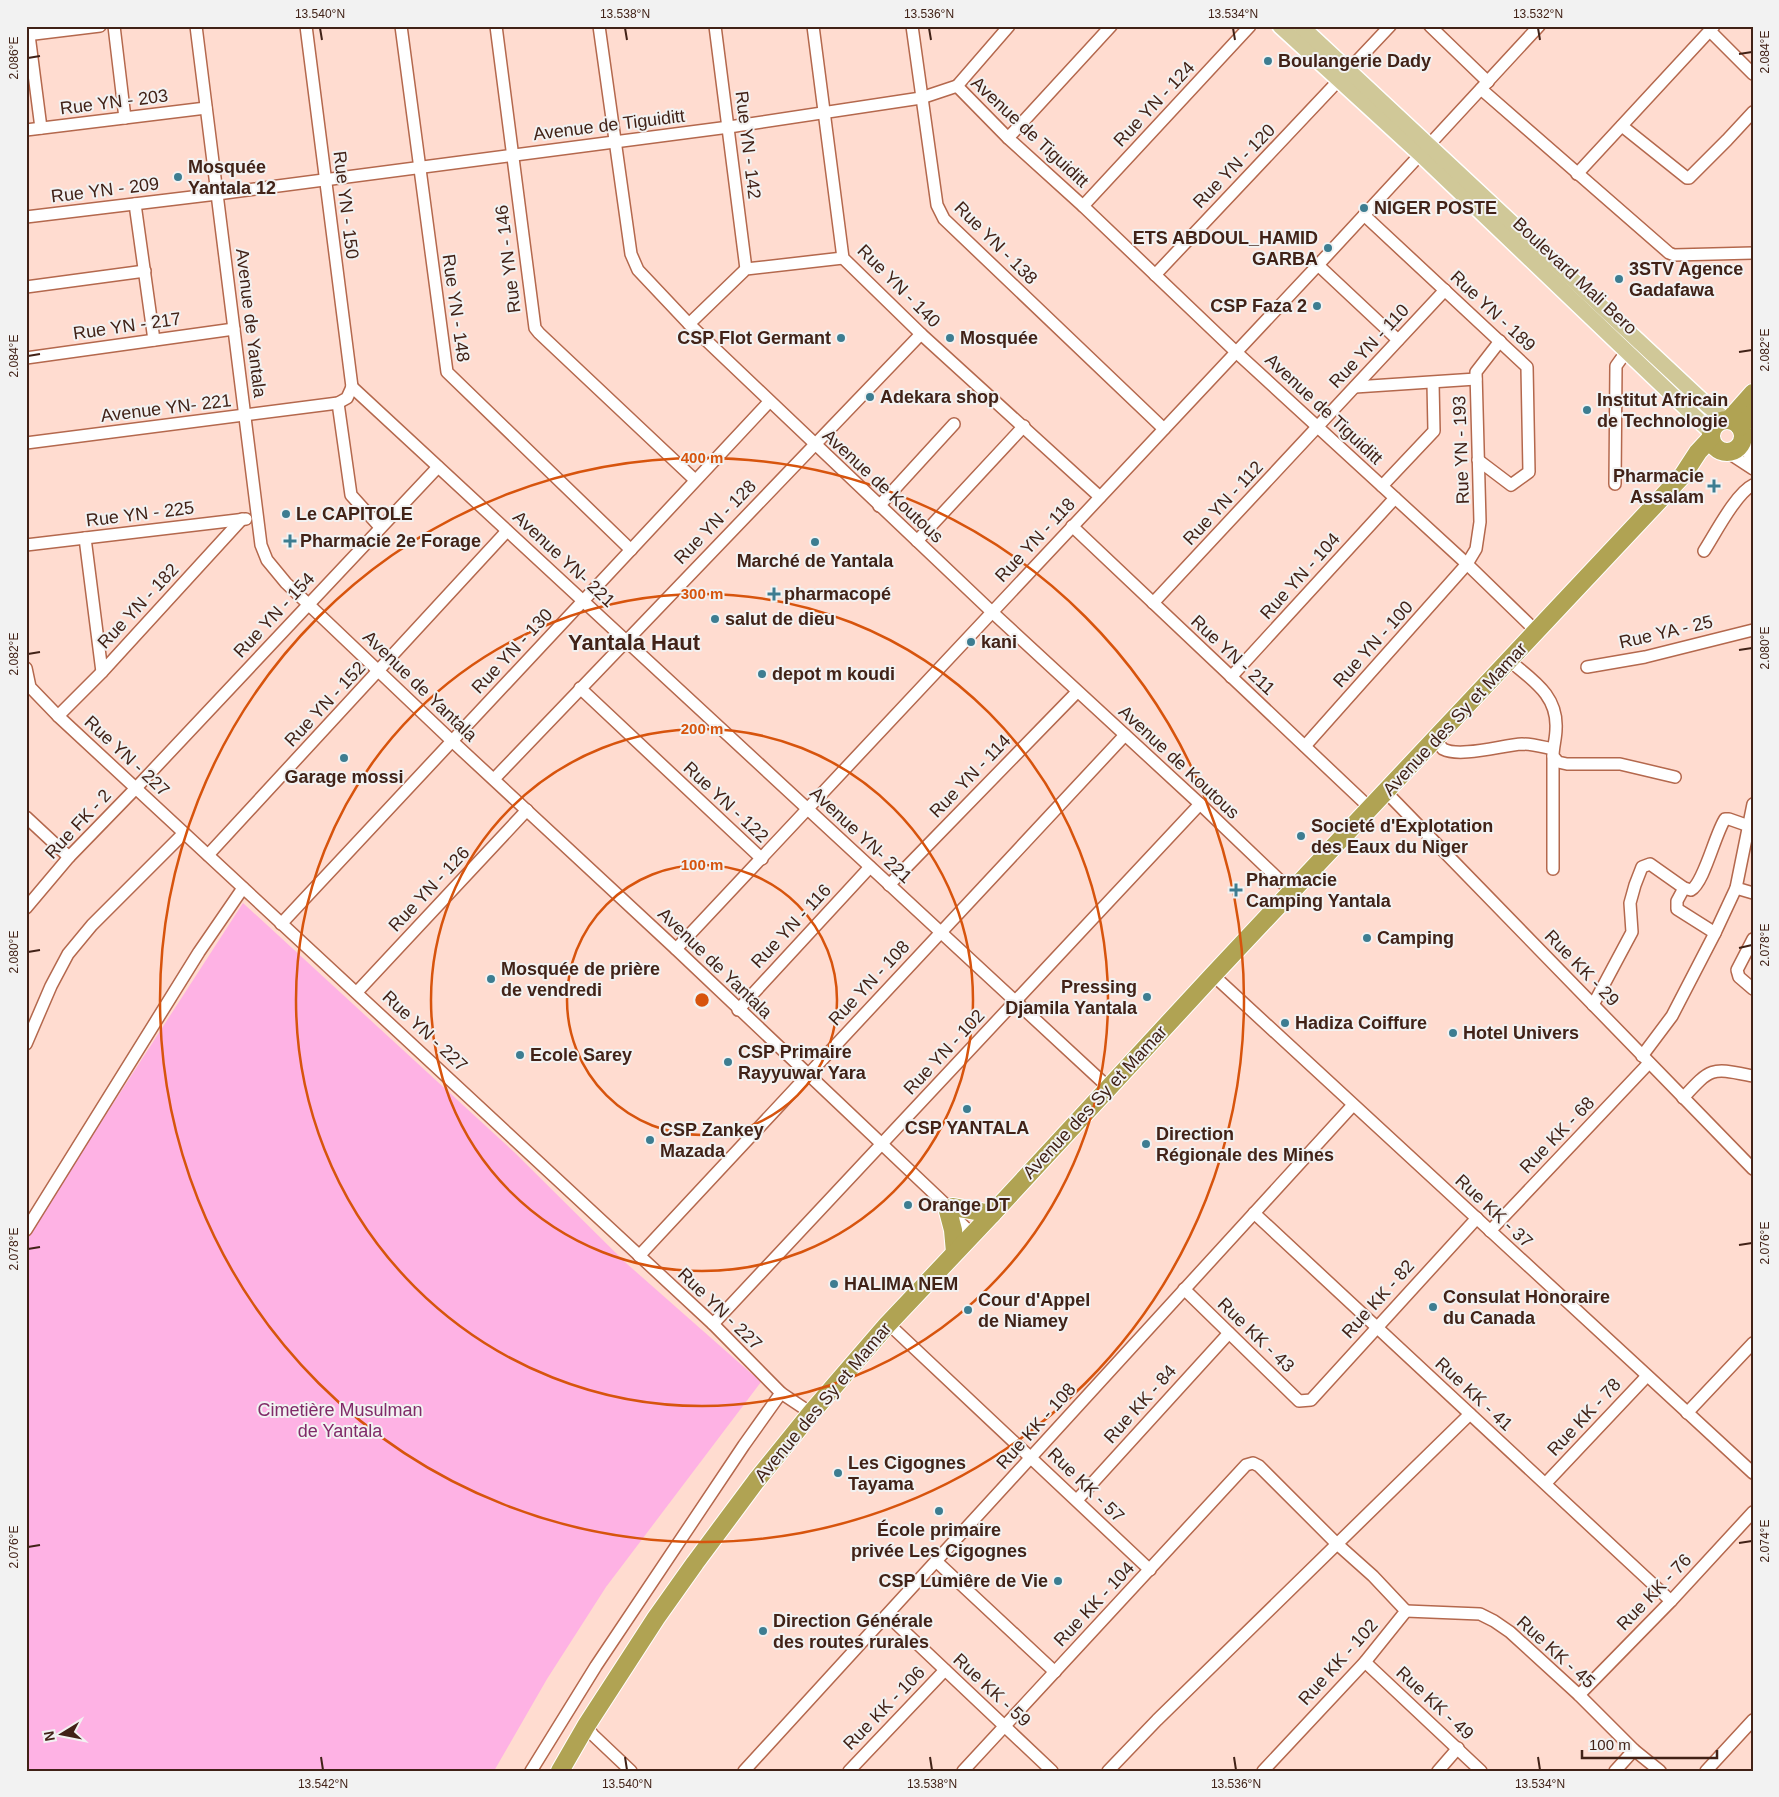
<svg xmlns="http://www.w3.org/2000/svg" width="1779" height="1797" font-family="Arial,sans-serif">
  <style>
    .green { fill: #feb2e4 }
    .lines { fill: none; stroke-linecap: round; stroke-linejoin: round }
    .minor-casing { stroke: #b4684d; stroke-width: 14 }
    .major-casing { stroke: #fff; stroke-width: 18 }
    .highway-casing { stroke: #fff; stroke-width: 20 }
    .minor { stroke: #fff; stroke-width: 11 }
    .major { stroke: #d0c898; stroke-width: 15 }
    .highway { stroke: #b0a353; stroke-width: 18 }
    .ticks { fill: none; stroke: #412217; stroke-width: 2 }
    .ring { fill: none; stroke: #d7540d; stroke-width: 2.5 }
    .poi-dot { fill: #3d7d91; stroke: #f2f2f2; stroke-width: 2 }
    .labels { text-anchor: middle; stroke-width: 4; stroke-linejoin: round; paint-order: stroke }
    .poi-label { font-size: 18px; font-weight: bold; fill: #412217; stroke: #f2f2f2; text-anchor: start }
    .street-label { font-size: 18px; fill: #412217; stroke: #f2f2f2 }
    .park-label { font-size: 18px; fill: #802a68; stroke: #f2f2f2 }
    .district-label { font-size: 22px; font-weight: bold; fill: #412217; stroke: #f2f2f2 }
    .centre { fill: #d7540d; stroke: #f2f2f2; stroke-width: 2.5 }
    .ring-label { font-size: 15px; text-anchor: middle; font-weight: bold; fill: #d7540d; stroke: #f2f2f2; stroke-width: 4; stroke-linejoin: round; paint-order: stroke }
    .neatline { fill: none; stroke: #412217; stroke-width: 2 }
    .ticks-label { font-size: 12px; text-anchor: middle; fill: #412217 }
  </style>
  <rect width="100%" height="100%" fill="#ffdcd0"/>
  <!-- green -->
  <polygon class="green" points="243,903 514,1152 626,1263 761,1382 606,1587 547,1679 494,1771 26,1771 26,1238"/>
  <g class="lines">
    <!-- minor casing -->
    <g class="minor-casing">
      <g id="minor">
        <polyline points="114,26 125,118"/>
        <polyline points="196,26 261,545 267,560 286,583 452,741 676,949 944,1203 948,1211 972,1234"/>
        <polyline points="306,26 352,387"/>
        <polyline points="401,26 447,372 631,550"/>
        <polyline points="496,26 535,328 539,333 695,480"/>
        <polyline points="599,26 631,254 638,270 689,324 992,612 1200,804 1291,891"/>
        <polyline points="715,26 746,269"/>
        <polyline points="813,26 843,258 921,334 1100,497"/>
        <polyline points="912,26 937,205 944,219 1164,429"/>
        <polyline points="1430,26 1488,82"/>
        <polyline points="1710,31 1753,74"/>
        <polyline points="26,35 100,26"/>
        <polyline points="29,35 41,128"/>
        <polyline points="957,86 1009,26"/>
        <polyline points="1481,89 1669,253 1674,255 1753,253"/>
        <polyline points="1622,126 1687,178 1689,178 1727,140 1753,112"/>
        <polyline points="26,130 206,108"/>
        <polyline points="1008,138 1111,26"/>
        <polyline points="1577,174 1714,26"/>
        <polyline points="135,204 154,340"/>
        <polyline points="1083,206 1250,26"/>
        <polyline points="1364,215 1527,367 1529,472 1511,485 1478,460"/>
        <polyline points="26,217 217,194 729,127 921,98 957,86 1008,138 1083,206 1236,352 1467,564 1537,632"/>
        <polyline points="1318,265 1398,340"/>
        <polyline points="1155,275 1390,26"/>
        <polyline points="26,287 145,271"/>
        <polyline points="689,324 746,269 843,258"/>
        <polyline points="26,358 234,329"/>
        <polyline points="352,387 1108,1087"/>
        <polyline points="1355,387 1476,379"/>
        <polyline points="338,403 351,495 380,527"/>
        <polyline points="1742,439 1753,463"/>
        <polyline points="26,443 338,403 347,398 352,387"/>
        <polyline points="1727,452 1753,469"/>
        <polyline points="1615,484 1616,366 1631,345"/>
        <polyline points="1382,486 1434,431 1433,383"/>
        <polyline points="879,506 954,424"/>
        <polyline points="1072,526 1370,808"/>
        <polyline points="85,538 102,672"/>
        <polyline points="917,541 1024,426"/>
        <polyline points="26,545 246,519"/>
        <path d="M1704,551C1715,534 1736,493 1753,485"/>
        <polyline points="1153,603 1445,290"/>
        <path d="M1510,661C1532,680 1558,695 1556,729C1556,738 1553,747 1553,756L1558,762L1567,764H1620L1675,777"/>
        <polyline points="1587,667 1645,657 1753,630"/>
        <polyline points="26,668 30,687 58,716 713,1324 781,1393 811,1413"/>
        <polyline points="1231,677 1395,498"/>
        <polyline points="580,688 762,859"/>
        <polyline points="58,716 102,672 242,519"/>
        <path d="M1436,740C1438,743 1440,746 1443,749C1460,758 1503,745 1522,744C1533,744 1543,747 1553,749"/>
        <polyline points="1305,746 1467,564 1476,549 1480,522 1476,372 1500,341"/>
        <polyline points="494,779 921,334"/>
        <polyline points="1386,792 1753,1169"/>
        <polyline points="26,817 69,857"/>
        <polyline points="208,855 507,531"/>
        <polyline points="1553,869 1553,756"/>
        <polyline points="889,885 1077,692"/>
        <polyline points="1684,888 1677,901 1677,909 1715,933"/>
        <polyline points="1736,888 1753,893"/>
        <polyline points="26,908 69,857 136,788 438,467"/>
        <polyline points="281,924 769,402"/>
        <polyline points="1753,939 1737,970 1739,977 1753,989"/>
        <polyline points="676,949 1318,265 1539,26"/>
        <polyline points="1213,975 1753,1473"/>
        <polyline points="357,992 527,810"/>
        <path d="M1593,1005L1632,932L1630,903L1635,885L1642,867L1650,864L1684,888L1691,890C1704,883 1715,834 1725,819H1729L1749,826"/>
        <polyline points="738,1010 870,867"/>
        <polyline points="26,1044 51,986 68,954 92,925 184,833"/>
        <polyline points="1642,1056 1672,1016 1715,933 1736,888 1753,804"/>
        <path d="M1683,1098C1712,1066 1712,1068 1753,1076"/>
        <polyline points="1254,1213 1671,1601"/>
        <polyline points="26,1230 199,952 243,888"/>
        <polyline points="1490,1231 1649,1063"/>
        <polyline points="639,1256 1125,735"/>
        <polyline points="1184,1289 1299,1401 1311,1400 1477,1218"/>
        <polyline points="713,1324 1200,804"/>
        <polyline points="887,1325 895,1330 1150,1570"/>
        <polyline points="1687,1413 1753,1343"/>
        <polyline points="1546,1483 1647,1376"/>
        <polyline points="1077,1500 1229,1333"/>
        <polyline points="936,1561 1055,1672"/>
        <polyline points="1406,1611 1480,1614 1494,1621 1510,1632 1579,1695 1634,1750 1660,1771"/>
        <polyline points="887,1615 1052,1771"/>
        <polyline points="1365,1662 1481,1771"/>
        <polyline points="1579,1695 1671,1601 1753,1512"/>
        <polyline points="586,1726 593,1735 631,1771"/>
        <polyline points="531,1771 596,1666 744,1445 781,1393"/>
        <polyline points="744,1771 1353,1105"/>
        <polyline points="849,1771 945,1670"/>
        <polyline points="963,1771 1246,1465 1253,1463 1259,1466 1336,1543 1373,1576 1406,1611 1365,1662 1263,1771"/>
        <polyline points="1108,1771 1157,1720 1470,1414"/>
        <polyline points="1438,1771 1458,1748"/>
        <polyline points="1615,1771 1634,1750"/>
        <polyline points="1706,1771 1753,1720"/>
      </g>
    </g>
    <!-- major casing -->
    <g class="major-casing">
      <g id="major">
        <polyline points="1280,26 1421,155 1711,432"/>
        <polyline points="1301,26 1707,405 1726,420"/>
      </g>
    </g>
    <!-- highway casing -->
    <g class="highway-casing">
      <g id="highway">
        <circle cx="1727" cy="436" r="16"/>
        <polyline points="1729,420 1753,393"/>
        <polyline points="1740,427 1753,413"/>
        <polyline points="953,1207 992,1214"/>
        <polyline points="948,1211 953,1230 955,1252"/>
        <polyline points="560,1771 586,1726 656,1618 695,1563 756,1481 811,1413 887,1325 992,1214 1213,975 1683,475 1698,452 1711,438"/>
      </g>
    </g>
    <!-- minor -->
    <use href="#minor" class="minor"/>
    <!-- major -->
    <use href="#major" class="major"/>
    <!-- highway -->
    <use href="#highway" class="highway"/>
  </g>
  <!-- ticks -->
  <path class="ticks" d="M320,28L322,40M625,28L627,40M929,28L931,40M1233,28L1235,40M1538,28L1540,40M1739,54L1752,52M28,58L40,56M1739,352L1752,350M28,356L40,354M1739,650L1752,648M28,654L40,652M1739,948L1752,945M28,952L40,950M1739,1245L1752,1243M28,1249L40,1247M1739,1543L1752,1541M28,1547L40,1545M321,1757L323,1770M625,1757L627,1770M930,1757L932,1770M1234,1757L1236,1770M1538,1757L1540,1770"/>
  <!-- distance rings -->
  <g class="ring">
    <circle cx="702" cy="1000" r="135"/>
    <circle cx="702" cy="1000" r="271"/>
    <circle cx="702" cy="1000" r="406"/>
    <circle cx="702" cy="1000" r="542"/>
  </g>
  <!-- markers -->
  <g class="poi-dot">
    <circle cx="1268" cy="61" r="5"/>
    <circle cx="178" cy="177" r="5"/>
    <circle cx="1364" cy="208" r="5"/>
    <circle cx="1328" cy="248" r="5"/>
    <circle cx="1619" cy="279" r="5"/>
    <circle cx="1317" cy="306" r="5"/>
    <circle cx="841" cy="338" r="5"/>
    <circle cx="950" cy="338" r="5"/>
    <circle cx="870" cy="397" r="5"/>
    <circle cx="1587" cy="410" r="5"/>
    <path d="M1711.5 478.5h5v5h5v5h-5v5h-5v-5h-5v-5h5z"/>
    <circle cx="286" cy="514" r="5"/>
    <path d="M287.5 533.5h5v5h5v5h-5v5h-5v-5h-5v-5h5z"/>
    <circle cx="815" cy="542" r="5"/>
    <path d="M771.5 586.5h5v5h5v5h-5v5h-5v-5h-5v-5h5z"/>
    <circle cx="715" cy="619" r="5"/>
    <circle cx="971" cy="642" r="5"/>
    <circle cx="762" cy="674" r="5"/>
    <circle cx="344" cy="758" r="5"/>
    <circle cx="1301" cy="836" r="5"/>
    <path d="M1233.5 882.5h5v5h5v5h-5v5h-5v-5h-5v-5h5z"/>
    <circle cx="1367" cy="938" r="5"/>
    <circle cx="491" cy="979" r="5"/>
    <circle cx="1147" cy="997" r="5"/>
    <circle cx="1285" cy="1023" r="5"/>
    <circle cx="1453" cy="1033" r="5"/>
    <circle cx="520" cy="1055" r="5"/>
    <circle cx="728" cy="1062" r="5"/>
    <circle cx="967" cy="1109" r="5"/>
    <circle cx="650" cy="1140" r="5"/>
    <circle cx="1146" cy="1144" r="5"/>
    <circle cx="908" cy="1205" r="5"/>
    <circle cx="834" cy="1284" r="5"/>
    <circle cx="1433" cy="1307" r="5"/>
    <circle cx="968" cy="1310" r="5"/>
    <circle cx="838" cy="1473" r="5"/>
    <circle cx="939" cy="1511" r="5"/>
    <circle cx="1058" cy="1581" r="5"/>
    <circle cx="763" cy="1631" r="5"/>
  </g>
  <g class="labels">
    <!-- poi labels -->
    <g class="poi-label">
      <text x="1278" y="67">Boulangerie Dady</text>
      <text x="188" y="173">Mosquée<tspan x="188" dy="21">Yantala 12</tspan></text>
      <text x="1374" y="214">NIGER POSTE</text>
      <text x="1318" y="244" text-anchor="end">ETS ABDOUL_HAMID<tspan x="1318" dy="21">GARBA</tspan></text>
      <text x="1629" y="275">3STV Agence<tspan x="1629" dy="21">Gadafawa</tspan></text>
      <text x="1307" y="312" text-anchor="end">CSP Faza 2</text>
      <text x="831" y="344" text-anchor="end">CSP Flot Germant</text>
      <text x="960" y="344">Mosquée</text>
      <text x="880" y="403">Adekara shop</text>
      <text x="1597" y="406">Institut Africain<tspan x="1597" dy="21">de Technologie</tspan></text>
      <text x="1704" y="482" text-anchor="end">Pharmacie<tspan x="1704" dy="21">Assalam</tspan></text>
      <text x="296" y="520">Le CAPITOLE</text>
      <text x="300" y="547">Pharmacie 2e Forage</text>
      <text x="815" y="567" text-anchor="middle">Marché de Yantala</text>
      <text x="784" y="600">pharmacopé</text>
      <text x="725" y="625">salut de dieu</text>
      <text x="981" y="648">kani</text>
      <text x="772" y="680">depot m koudi</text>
      <text x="344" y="783" text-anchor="middle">Garage mossi</text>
      <text x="1311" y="832">Societé d'Explotation<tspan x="1311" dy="21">des Eaux du Niger</tspan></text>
      <text x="1246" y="886">Pharmacie<tspan x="1246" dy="21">Camping Yantala</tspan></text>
      <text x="1377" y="944">Camping</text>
      <text x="501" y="975">Mosquée de prière<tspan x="501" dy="21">de vendredi</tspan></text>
      <text x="1137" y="993" text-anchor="end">Pressing<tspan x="1137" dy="21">Djamila Yantala</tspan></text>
      <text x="1295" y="1029">Hadiza Coiffure</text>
      <text x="1463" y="1039">Hotel Univers</text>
      <text x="738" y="1058">CSP Primaire<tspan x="738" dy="21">Rayyuwar Yara</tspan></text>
      <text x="530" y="1061">Ecole Sarey</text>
      <text x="967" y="1134" text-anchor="middle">CSP YANTALA</text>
      <text x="660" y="1136">CSP Zankey<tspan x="660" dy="21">Mazada</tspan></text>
      <text x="1156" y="1140">Direction<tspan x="1156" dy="21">Régionale des Mines</tspan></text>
      <text x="918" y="1211">Orange DT</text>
      <text x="844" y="1290">HALIMA NEM</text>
      <text x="1443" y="1303">Consulat Honoraire<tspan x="1443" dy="21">du Canada</tspan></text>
      <text x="978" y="1306">Cour d'Appel<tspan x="978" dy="21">de Niamey</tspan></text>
      <text x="848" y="1469">Les Cigognes<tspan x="848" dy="21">Tayama</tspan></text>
      <text x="939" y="1536" text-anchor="middle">École primaire<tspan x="939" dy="21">privée Les Cigognes</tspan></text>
      <text x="1048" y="1587" text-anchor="end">CSP Lumiêre de Vie</text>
      <text x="773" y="1627">Direction Générale<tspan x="773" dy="21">des routes rurales</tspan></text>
    </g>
    <!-- street labels -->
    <g class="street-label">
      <text transform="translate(114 102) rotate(-7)" y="6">Rue YN - 203</text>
      <text transform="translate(1154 104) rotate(-47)" y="6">Rue YN - 124</text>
      <text transform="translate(609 125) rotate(-7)" y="6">Avenue de Tiguiditt</text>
      <text transform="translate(1030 132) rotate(43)" y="6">Avenue de Tiguiditt</text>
      <text transform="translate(748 145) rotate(83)" y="6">Rue YN - 142</text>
      <text transform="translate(1234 166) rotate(-46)" y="6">Rue YN - 120</text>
      <text transform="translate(105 190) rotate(-7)" y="6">Rue YN - 209</text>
      <text transform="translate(346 205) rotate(83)" y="6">Rue YN - 150</text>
      <text transform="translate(996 243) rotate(45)" y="6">Rue YN - 138</text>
      <text transform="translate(508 259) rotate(-97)" y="6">Rue YN - 146</text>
      <text transform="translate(1575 276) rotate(43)" y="6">Boulevard Mali Bero</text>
      <text transform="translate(899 286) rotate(45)" y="6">Rue YN - 140</text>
      <text transform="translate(456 308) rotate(82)" y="6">Rue YN - 148</text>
      <text transform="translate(1493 311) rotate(43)" y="6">Rue YN - 189</text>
      <text transform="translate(251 323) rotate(83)" y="6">Avenue de Yantala</text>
      <text transform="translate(127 326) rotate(-8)" y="6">Rue YN - 217</text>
      <text transform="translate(1369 346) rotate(-47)" y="6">Rue YN - 110</text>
      <text transform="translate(166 408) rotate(-7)" y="6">Avenue YN- 221</text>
      <text transform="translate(1324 409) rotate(43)" y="6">Avenue de Tiguiditt</text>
      <text transform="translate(1461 450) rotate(-92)" y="6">Rue YN - 193</text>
      <text transform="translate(883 486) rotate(43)" y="6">Avenue de Koutous</text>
      <text transform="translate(1223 503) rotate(-47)" y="6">Rue YN - 112</text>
      <text transform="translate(140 514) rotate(-7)" y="6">Rue YN - 225</text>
      <text transform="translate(715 522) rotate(-46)" y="6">Rue YN - 128</text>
      <text transform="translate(1035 540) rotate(-47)" y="6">Rue YN - 118</text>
      <text transform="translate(564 559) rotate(43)" y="6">Avenue YN- 221</text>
      <text transform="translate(1300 576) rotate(-48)" y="6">Rue YN - 104</text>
      <text transform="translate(138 606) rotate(-47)" y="6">Rue YN - 182</text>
      <text transform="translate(274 615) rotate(-47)" y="6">Rue YN - 154</text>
      <text transform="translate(1666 632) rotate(-13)" y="6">Rue YA - 25</text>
      <text transform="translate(1373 644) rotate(-48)" y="6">Rue YN - 100</text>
      <text transform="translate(512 651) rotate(-47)" y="6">Rue YN - 130</text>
      <text transform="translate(1233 655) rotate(43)" y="6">Rue YN - 211</text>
      <text transform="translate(420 686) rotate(44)" y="6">Avenue de Yantala</text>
      <text transform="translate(325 704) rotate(-47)" y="6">Rue YN - 152</text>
      <text transform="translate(1455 719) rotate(-47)" y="6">Avenue des Sy et Mamar</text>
      <text transform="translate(127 756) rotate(43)" y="6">Rue YN - 227</text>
      <text transform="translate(1179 762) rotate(43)" y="6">Avenue de Koutous</text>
      <text transform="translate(970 776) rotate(-46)" y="6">Rue YN - 114</text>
      <text transform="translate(726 802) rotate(43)" y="6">Rue YN - 122</text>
      <text transform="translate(78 824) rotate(-47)" y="6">Rue FK - 2</text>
      <text transform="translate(861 835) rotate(43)" y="6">Avenue YN- 221</text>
      <text transform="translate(429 889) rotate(-47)" y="6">Rue YN - 126</text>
      <text transform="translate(791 926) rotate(-47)" y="6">Rue YN - 116</text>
      <text transform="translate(715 963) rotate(44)" y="6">Avenue de Yantala</text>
      <text transform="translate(1582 968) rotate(46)" y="6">Rue KK - 29</text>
      <text transform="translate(869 983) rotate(-47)" y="6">Rue YN - 108</text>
      <text transform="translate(425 1031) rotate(43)" y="6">Rue YN - 227</text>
      <text transform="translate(944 1052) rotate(-47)" y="6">Rue YN - 102</text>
      <text transform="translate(1095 1102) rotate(-47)" y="6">Avenue des Sy et Mamar</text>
      <text transform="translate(1557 1135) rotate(-46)" y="6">Rue KK - 68</text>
      <text transform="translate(1494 1211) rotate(43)" y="6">Rue KK - 37</text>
      <text transform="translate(1378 1299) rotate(-48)" y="6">Rue KK - 82</text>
      <text transform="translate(720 1309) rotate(44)" y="6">Rue YN - 227</text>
      <text transform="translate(1256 1335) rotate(44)" y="6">Rue KK - 43</text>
      <text transform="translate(1474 1394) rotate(43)" y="6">Rue KK - 41</text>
      <text transform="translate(823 1402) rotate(-50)" y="6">Avenue des Sy et Mamar</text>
      <text transform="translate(1140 1404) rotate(-48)" y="6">Rue KK - 84</text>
      <text transform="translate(1584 1417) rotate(-47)" y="6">Rue KK - 78</text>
      <text transform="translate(1036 1426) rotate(-48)" y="6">Rue KK - 108</text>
      <text transform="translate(1086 1485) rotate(44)" y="6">Rue KK - 57</text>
      <text transform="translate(1654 1592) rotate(-46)" y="6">Rue KK - 76</text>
      <text transform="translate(1094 1604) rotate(-47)" y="6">Rue KK - 104</text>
      <text transform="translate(1556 1652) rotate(42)" y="6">Rue KK - 45</text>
      <text transform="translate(1338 1662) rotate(-48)" y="6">Rue KK - 102</text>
      <text transform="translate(992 1690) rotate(43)" y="6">Rue KK - 59</text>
      <text transform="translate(1435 1703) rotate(43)" y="6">Rue KK - 49</text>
      <text transform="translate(884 1708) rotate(-46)" y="6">Rue KK - 106</text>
    </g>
    <!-- park labels -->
    <g class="park-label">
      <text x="340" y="1416">Cimetière Musulman<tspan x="340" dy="21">de Yantala</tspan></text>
    </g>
    <!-- district labels -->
    <g class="district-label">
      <text x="634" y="650">Yantala Haut</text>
    </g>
  </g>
  <circle cx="702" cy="1000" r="8" class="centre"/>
  <g class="ring-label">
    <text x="702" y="463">400 m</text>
    <text x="702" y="599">300 m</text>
    <text x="702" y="734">200 m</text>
    <text x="702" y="870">100 m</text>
  </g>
  <!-- border -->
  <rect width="1779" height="1797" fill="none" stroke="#f2f2f2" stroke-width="55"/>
  <!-- north arrow -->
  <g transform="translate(62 1734) rotate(260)" stroke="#f2f2f2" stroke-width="4" paint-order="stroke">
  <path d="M0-4L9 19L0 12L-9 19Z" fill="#412217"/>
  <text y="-8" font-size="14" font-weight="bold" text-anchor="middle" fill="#412217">N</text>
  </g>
  <!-- scale -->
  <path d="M1582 1750v8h135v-8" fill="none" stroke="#412217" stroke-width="2.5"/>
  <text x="1589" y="1750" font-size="15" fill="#412217" stroke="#f2f2f2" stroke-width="4" paint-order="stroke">100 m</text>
  <rect x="28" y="28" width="1724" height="1742" class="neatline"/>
  <g class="ticks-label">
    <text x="320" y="18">13.540°N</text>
    <text x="625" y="18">13.538°N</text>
    <text x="929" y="18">13.536°N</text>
    <text x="1233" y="18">13.534°N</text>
    <text x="1538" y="18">13.532°N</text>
    <text transform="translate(1765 52) rotate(-90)" y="4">2.084°E</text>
    <text transform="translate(14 58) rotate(-90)" y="4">2.086°E</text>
    <text transform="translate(1765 350) rotate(-90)" y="4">2.082°E</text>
    <text transform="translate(14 356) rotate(-90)" y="4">2.084°E</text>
    <text transform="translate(1765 648) rotate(-90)" y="4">2.080°E</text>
    <text transform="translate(14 654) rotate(-90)" y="4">2.082°E</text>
    <text transform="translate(1765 945) rotate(-90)" y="4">2.078°E</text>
    <text transform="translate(14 952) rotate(-90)" y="4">2.080°E</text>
    <text transform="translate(1765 1243) rotate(-90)" y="4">2.076°E</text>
    <text transform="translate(14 1249) rotate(-90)" y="4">2.078°E</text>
    <text transform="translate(1765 1541) rotate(-90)" y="4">2.074°E</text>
    <text transform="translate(14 1547) rotate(-90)" y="4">2.076°E</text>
    <text x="323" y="1788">13.542°N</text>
    <text x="627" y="1788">13.540°N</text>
    <text x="932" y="1788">13.538°N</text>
    <text x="1236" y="1788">13.536°N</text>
    <text x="1540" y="1788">13.534°N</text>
  </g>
</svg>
